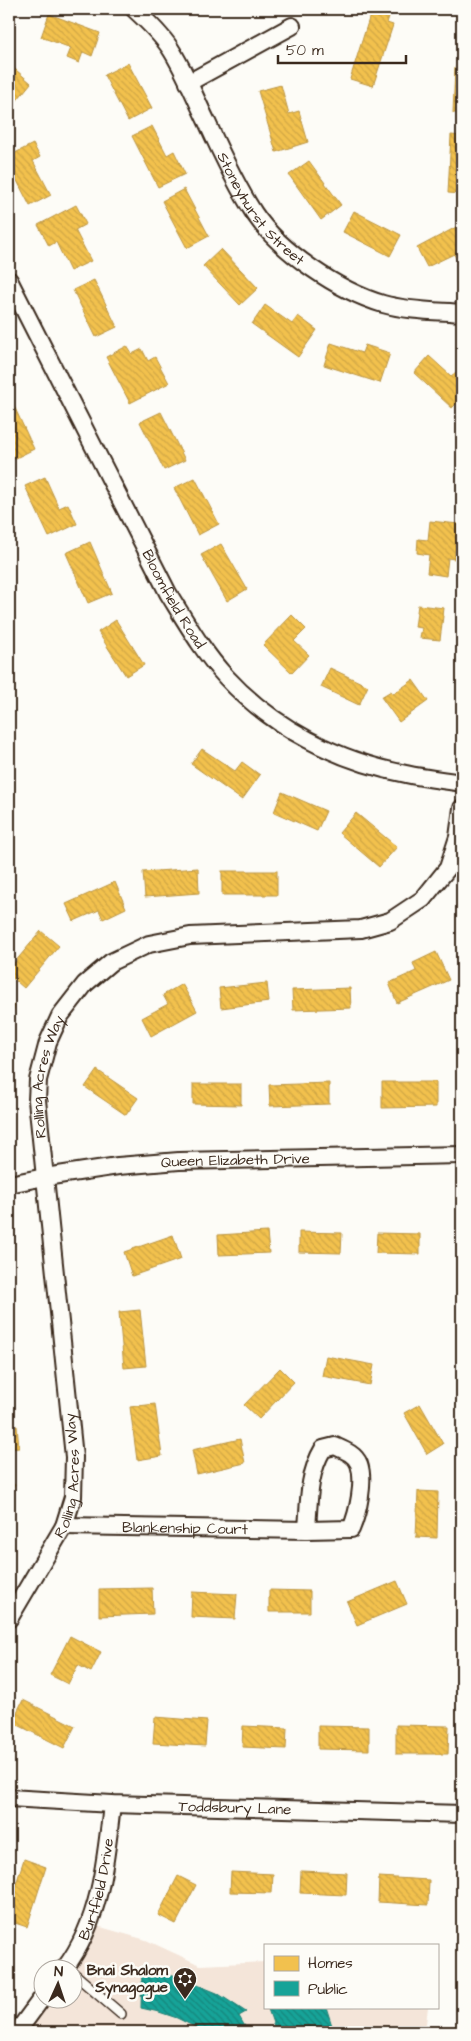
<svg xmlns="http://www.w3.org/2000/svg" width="471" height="2041" font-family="'Architects Daughter',sans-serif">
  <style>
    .built { fill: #f4e5d9 }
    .homes { fill: url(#homes-back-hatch); stroke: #bb9440 }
    .public { fill: url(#public-back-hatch); stroke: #227f73 }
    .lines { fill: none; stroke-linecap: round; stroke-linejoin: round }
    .service-casing { stroke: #3b2a1e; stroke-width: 12 }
    .minor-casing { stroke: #3b2a1e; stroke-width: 20 }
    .service { stroke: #fdfcf7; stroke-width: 9 }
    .minor { stroke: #fdfcf7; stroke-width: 16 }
    .labels { text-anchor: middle; stroke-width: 5; stroke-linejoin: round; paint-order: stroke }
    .street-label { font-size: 15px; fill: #3b2a1e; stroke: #fdfcf7 }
    .poi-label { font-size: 15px; font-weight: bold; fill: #3b2a1e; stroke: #fdfcf7; text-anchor: end }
  </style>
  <defs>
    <pattern id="homes-back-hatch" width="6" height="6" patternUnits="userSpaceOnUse" patternTransform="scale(1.25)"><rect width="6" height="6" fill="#f2c14e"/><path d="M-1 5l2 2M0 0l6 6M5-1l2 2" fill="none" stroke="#d0a644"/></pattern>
    <pattern id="public-back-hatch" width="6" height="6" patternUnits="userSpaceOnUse" patternTransform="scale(1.25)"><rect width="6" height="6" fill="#17a398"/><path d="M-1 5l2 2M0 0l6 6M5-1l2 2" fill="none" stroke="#16857b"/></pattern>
  </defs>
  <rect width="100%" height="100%" fill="#fdfcf7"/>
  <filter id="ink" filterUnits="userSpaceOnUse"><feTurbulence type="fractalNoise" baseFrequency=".02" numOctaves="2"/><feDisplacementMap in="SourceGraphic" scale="10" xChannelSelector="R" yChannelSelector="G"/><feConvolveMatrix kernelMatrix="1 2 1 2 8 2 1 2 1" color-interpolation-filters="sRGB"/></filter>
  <g filter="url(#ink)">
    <!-- built -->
    <polygon class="built" points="90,1924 146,1940 200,1965 265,1962 265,2007 428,2007 425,2032 17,2032 42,1998 72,1998 72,1968"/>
    <!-- homes -->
    <g class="homes">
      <polygon points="372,9 391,10 387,23 393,25 373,86 350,79"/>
      <polygon points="49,14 100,33 92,56 83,52 79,63 67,58 71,48 41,37"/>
      <polygon points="128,63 152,108 128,121 104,75"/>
      <polygon points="9,64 31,83 9,110"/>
      <polygon points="455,67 462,67 462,113 453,113"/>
      <polygon points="281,85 289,114 299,111 308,142 276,152 258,91"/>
      <polygon points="152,126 167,155 174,151 185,174 158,187 132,136"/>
      <polygon points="451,135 462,136 462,194 448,193"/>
      <polygon points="33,144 40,157 33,161 51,195 30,206 9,165 9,156"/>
      <polygon points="309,161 341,205 321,220 289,175"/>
      <polygon points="184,189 209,236 187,248 162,201"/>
      <polygon points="76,205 86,224 75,230 91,261 70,271 56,242 49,246 38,225"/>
      <polygon points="354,211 401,235 390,256 343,232"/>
      <polygon points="462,224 462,254 456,258 454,254 427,267 417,248"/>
      <polygon points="221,249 258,288 240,305 203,266"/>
      <polygon points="94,280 117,327 96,337 73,290"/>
      <polygon points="265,305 292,324 298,316 317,330 298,357 252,324"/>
      <polygon points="331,343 362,353 365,345 390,353 380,383 324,365"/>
      <polygon points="127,346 132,354 142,349 148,361 155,357 169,383 130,403 106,357"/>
      <polygon points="429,356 451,376 455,373 462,380 462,398 452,408 414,373"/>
      <polygon points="13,404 34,449 12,460 9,453 9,406"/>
      <polygon points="161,412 185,460 164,470 140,422"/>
      <polygon points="45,477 59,508 68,504 77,524 49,537 25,486"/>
      <polygon points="195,478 219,524 198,535 174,488"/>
      <polygon points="430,521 459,524 454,559 448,558 446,576 427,573 429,555 417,553 418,539 428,540"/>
      <polygon points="90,542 112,593 88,603 66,553"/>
      <polygon points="221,544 247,589 227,601 201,555"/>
      <polygon points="418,605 444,608 440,640 420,638 422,628 415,627"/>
      <polygon points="292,615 306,629 294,641 309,655 292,673 263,645"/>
      <polygon points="116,620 144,665 126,676 98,632"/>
      <polygon points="330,668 368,686 359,705 321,687"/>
      <polygon points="413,680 428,701 399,722 381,697 391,691 393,694"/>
      <polygon points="202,749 235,771 242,762 260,775 242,800 191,764"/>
      <polygon points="282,792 326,811 317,831 274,812"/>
      <polygon points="356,813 397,847 379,867 339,833"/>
      <polygon points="198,868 199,893 145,897 143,872"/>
      <rect x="222" y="871" width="55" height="24"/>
      <polygon points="115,882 126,908 103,919 99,910 74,921 66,904"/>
      <polygon points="41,931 59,946 24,988 9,975 9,969"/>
      <polygon points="436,952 449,980 397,1003 389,983 416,971 413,963"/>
      <polygon points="267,983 269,1002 221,1008 219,988"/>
      <polygon points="182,984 197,1011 151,1036 142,1018 168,1004 163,995"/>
      <polygon points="350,988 351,1008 293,1010 292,990"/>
      <polygon points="9,1003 15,1006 9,1021"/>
      <polygon points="97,1070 138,1098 126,1115 85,1087"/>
      <polygon points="382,1082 436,1082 436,1107 382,1108"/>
      <polygon points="329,1083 329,1104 270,1106 269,1085"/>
      <polygon points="193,1084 241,1084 241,1105 193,1104"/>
      <polygon points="459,1228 462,1228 462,1257 460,1257"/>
      <polygon points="267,1232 269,1253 219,1255 218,1235"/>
      <polygon points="299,1232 342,1233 341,1253 299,1252"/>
      <polygon points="377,1233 420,1234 420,1254 376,1253"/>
      <polygon points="173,1235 181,1259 132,1276 124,1252"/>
      <polygon points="140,1310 146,1366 124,1368 119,1312"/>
      <polygon points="326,1356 374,1365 370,1385 322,1376"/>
      <polygon points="280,1368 294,1382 259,1419 244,1405"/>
      <polygon points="10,1395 12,1427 17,1426 19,1448 9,1449"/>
      <polygon points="155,1404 162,1456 137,1460 130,1407"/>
      <polygon points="420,1404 443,1444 427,1454 404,1413"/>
      <polygon points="240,1439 245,1463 197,1474 192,1450"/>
      <polygon points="9,1481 15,1485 9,1496"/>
      <polygon points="418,1491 438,1492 437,1538 416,1537"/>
      <polygon points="397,1581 407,1604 357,1625 347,1602"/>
      <polygon points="152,1588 153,1614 99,1616 99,1589"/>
      <polygon points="269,1590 310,1591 310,1612 269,1612"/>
      <polygon points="192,1592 237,1594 235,1619 191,1617"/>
      <polygon points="70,1636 101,1652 91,1672 78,1665 68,1684 50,1675"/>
      <polygon points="23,1700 75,1726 64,1748 12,1722"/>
      <polygon points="155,1717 207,1721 205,1746 153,1743"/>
      <polygon points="396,1725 449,1726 448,1754 396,1754"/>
      <polygon points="243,1726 287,1728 286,1749 242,1747"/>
      <polygon points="318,1726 369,1727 369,1750 318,1749"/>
      <polygon points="24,1859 46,1867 27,1927 9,1921 9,1906"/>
      <polygon points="301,1871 347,1873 346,1895 300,1893"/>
      <polygon points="231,1872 273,1874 272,1893 230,1892"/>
      <polygon points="178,1876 196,1885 176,1924 158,1915"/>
      <polygon points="379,1877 429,1880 428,1905 378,1902"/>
    </g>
    <!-- public -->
    <g class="public">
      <polygon points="142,1969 173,1975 217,1993 246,2012 239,2016 248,2032 222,2032 221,2029 216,2032 205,2032 177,2018 159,2012 141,2008"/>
      <polygon points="274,2007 326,2007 334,2032 265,2032 275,2029 268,2009"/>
    </g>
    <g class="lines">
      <!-- service casing -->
      <g class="service-casing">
        <polyline id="service" points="72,1972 121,2014"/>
      </g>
      <!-- minor casing -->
      <g class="minor-casing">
        <g id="minor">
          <path id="s1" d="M134,9C146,20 160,33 170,48C185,71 195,98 207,122C221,153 236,185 254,213C280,252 339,291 383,304C408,311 436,311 462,313"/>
          <polyline points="188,83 292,26"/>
          <path id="s2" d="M9,280L168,593C186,622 203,652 226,677C273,728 338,761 406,774C424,778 443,780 462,783"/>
          <path id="s3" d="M9,1184L45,1177L118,1166L179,1161L462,1155"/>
          <path id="s4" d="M64,1526L307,1530L351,1529C358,1513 365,1481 359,1464C355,1454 344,1450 335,1446L323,1449C308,1474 309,1502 307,1530"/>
          <path id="s5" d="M9,1619L64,1526L73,1497L74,1457L37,1100L38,1080L48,1042L60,1016L85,984L111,962L149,944L190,936L361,929L390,921L423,899L448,868L458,837L462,808"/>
          <path id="s6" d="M9,1798L112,1804L462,1814"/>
          <path id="s7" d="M65,1968C100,1922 106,1860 112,1804"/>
          <polyline points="17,2032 42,1998"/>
        </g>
      </g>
      <!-- service -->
      <use href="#service" class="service"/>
      <!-- minor -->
      <use href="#minor" class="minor"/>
    </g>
  </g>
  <!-- icons -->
  <defs>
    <g id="synagogue-pin" transform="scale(1.25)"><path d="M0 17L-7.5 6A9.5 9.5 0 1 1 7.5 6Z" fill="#3b2a1e" stroke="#fdfcf7"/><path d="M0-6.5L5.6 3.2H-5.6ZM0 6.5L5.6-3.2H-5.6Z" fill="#fff"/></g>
  </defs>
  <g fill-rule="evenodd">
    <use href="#synagogue-pin" x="185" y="1979"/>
  </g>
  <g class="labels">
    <!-- street labels -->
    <g class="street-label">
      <text dy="5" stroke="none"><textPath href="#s1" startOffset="239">Stoneyhurst Street</textPath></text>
      <text dy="5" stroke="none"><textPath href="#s2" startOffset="359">Bloomfield Road</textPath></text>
      <text dy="5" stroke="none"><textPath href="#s5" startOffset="562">Rolling Acres Way</textPath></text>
      <text dy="5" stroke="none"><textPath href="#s3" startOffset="228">Queen Elizabeth Drive</textPath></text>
      <text dy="5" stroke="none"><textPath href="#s5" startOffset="159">Rolling Acres Way</textPath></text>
      <text dy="5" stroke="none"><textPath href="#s4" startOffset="121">Blankenship Court</textPath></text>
      <text dy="5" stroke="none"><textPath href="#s6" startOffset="226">Toddsbury Lane</textPath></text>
      <text dy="5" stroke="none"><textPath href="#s7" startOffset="86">Burtfield Drive</textPath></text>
    </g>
    <!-- poi labels -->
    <g class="poi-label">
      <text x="168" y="1975">Bnai Shalom<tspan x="168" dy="17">Synagogue</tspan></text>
    </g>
  </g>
  <!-- margin -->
  <rect width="471" height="2041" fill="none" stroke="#fdfcf7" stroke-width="30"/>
  <rect x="15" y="15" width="441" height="2011" fill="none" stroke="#3b2a1e" stroke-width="2" filter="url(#ink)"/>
  <!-- legend -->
  <rect x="264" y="1944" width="175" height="65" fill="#fdfcf7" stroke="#afa8a0"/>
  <rect x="274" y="1956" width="25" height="15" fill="#f2c14e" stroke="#afa8a0"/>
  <text x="308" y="1968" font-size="15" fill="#3b2a1e">Homes</text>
  <rect x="274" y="1981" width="25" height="15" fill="#17a398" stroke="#afa8a0"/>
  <text x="308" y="1994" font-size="15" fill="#3b2a1e">Public</text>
  <!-- north arrow -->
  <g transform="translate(58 1984) rotate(3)"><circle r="24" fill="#fdfcf7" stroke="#afa8a0"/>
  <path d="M0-4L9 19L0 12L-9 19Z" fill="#3b2a1e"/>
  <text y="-8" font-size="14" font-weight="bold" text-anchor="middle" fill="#3b2a1e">N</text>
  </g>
  <!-- scale -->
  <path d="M278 55v8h128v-8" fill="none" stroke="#3b2a1e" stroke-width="2.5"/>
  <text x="286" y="55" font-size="15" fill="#3b2a1e" stroke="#fdfcf7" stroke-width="4" paint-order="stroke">50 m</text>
</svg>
